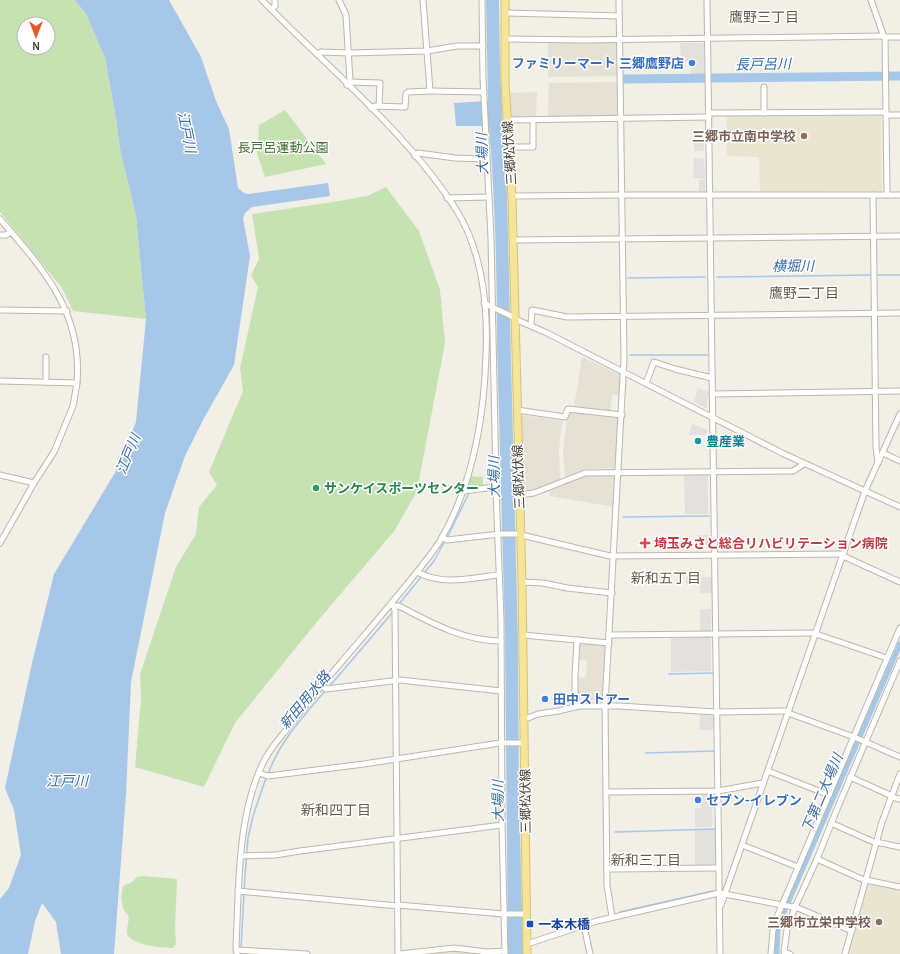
<svg xmlns="http://www.w3.org/2000/svg" width="900" height="954" font-family="Karla,'Noto Sans JP',sans-serif">
  <style>
    .residential { fill: #e5e1d4 }
    .education { fill: #e9e5d1 }
    .green { fill: #c7e2b2; fill-rule: evenodd }
    .parking { fill: #e2e1de }
    .water { fill: #a7c7e9 }
    .lines { fill: none; stroke-linecap: round; stroke-linejoin: round }
    .stream { stroke: #a7c7e9; stroke-width: 1.5 }
    .canal { stroke: #a7c7e9; stroke-width: 5 }
    .river { stroke: #a7c7e9; stroke-width: 9 }
    .minor-casing { stroke: #bcb7a9; stroke-width: 7 }
    .major-casing { stroke: #d8c36d; stroke-width: 9 }
    .minor { stroke: #fff; stroke-width: 5 }
    .major { stroke: #f5e59b; stroke-width: 7 }
    .shop-dot { fill: #3f7fe0; stroke: #fff; stroke-width: 1.5 }
    .education-dot { fill: #8d6e63; stroke: #fff; stroke-width: 1.5 }
    .culture-dot { fill: #0f9aa8; stroke: #fff; stroke-width: 1.5 }
    .leisure-dot { fill: #2e9e5b; stroke: #fff; stroke-width: 1.5 }
    .health-dot { fill: #e0444e; stroke: #fff; stroke-width: 1.5 }
    .transit-dot { fill: #1a4fb4; stroke: #fff; stroke-width: 1.5 }
    .labels { text-anchor: middle; stroke-width: 3; stroke-linejoin: round; paint-order: stroke }
    .shop-label { font-size: 13px; font-weight: bold; fill: #366cbe; stroke: #fff; text-anchor: start }
    .education-label { font-size: 13px; font-weight: bold; fill: #785e54; stroke: #fff; text-anchor: end }
    .park-label { font-size: 13px; fill: #406f2f; stroke: #fff }
    .street-label { font-size: 13px; fill: #433f36; stroke: #fff }
    .culture-label { font-size: 13px; font-weight: bold; fill: #0d838f; stroke: #fff; text-anchor: start }
    .leisure-label { font-size: 13px; font-weight: bold; fill: #27864d; stroke: #fff; text-anchor: start }
    .health-label { font-size: 13px; font-weight: bold; fill: #be3a42; stroke: #fff; text-anchor: start }
    .transit-label { font-size: 13px; font-weight: bold; fill: #164399; stroke: #fff; text-anchor: start }
    .neighbourhood-label { font-size: 14px; fill: #655e4e; stroke: #fff }
    .water-label { font-size: 14px; font-style: italic; fill: #396ca5; stroke: #fff }
  </style>
  <rect width="100%" height="100%" fill="#f1efe6"/>
  <!-- residential -->
  <g class="residential">
    <polygon points="548,43 617,43 617,76 548,77"/>
    <polygon points="618,82 618,116 548,116 549,83"/>
    <polygon points="537,92 536,116 510,117 510,93"/>
    <polygon points="582,357 620,375 620,395 612,395 610,411 574,406"/>
    <polygon points="570,412 619,417 616,468 585,469 565,477 563,451 567,420"/>
    <polygon points="521,415 563,421 560,437 559,453 560,479 536,489 524,491"/>
    <polygon points="585,475 616,475 615,507 549,496 550,491"/>
    <polygon points="580,642 607,645 604,701 578,700 578,678 586,677 587,660 579,659"/>
    <polygon points="456,950 482,954 430,954 430,953"/>
  </g>
  <!-- education -->
  <g class="education">
    <polygon points="727,115 881,116 882,191 760,192 759,157 727,156"/>
    <polygon points="868,883 900,890 900,954 848,954"/>
  </g>
  <!-- green -->
  <g class="green">
    <path d="M0,0H75L86,14L105,58L116,118L120,149L136,216L146,319L73,311L62,288L0,212ZM24,24H48V48H24Z"/>
    <polygon points="285,110 326,164 265,177 257,153 259,125"/>
    <polygon points="386,187 419,231 440,290 445,343 417,491 395,530 316,623 235,723 204,787 135,767 141,700 140,674 176,567 196,534 199,507 217,485 209,472 243,391 240,368 258,287 251,275 259,259 252,214 333,202 367,196"/>
    <polygon points="471,476 483,477 483,487 466,489"/>
    <path d="M143,876L177,879L175,927L176,944L173,948C162,948 131,945 127,934C126,928 130,921 128,915C127,913 125,912 124,910C121,902 121,893 123,886L132,882L137,877Z"/>
  </g>
  <!-- parking -->
  <g class="parking">
    <polygon points="680,43 704,43 704,77 691,76 690,62 681,62"/>
    <polygon points="694,135 704,136 704,151 694,151"/>
    <polygon points="694,158 704,159 705,179 693,178"/>
    <polygon points="699,180 705,180 705,192 699,191"/>
    <polygon points="698,388 708,392 707,407 705,408 694,402"/>
    <polygon points="692,424 707,430 707,435 689,435"/>
    <polygon points="684,475 708,475 708,514 685,514"/>
    <polygon points="698,535 709,535 710,544 698,544"/>
    <polygon points="686,577 712,577 712,593 700,593 700,584 686,584"/>
    <rect x="700" y="609" width="11" height="23"/>
    <polygon points="711,637 711,671 671,672 671,638"/>
    <polygon points="700,715 713,716 713,730 699,730"/>
    <polygon points="702,794 713,795 712,827 695,827 695,808 702,808"/>
    <polygon points="695,830 716,830 716,865 695,866"/>
  </g>
  <!-- water -->
  <g class="water">
    <polygon points="75,0 169,0 201,57 216,101 229,129 238,188 244,193 249,194 328,183 330,196 252,207 245,213 243,218 250,256 234,365 203,420 185,456 165,513 131,682 126,794 114,954 61,954 56,922 42,903 35,921 28,954 0,954 0,899 9,888 21,855 14,810 5,788 32,663 54,574 116,471 136,422 146,319 136,216 120,149 116,118 105,58 86,14"/>
    <path d="M486,0H499L500,67L504,155L507,195L518,643L519,792L523,954H508L505,633L497,344C497,271 495,198 489,126H456L454,103L488,101Z"/>
  </g>
  <g class="lines">
    <!-- stream -->
    <g class="stream">
      <polyline points="878,275 900,275"/>
      <polyline points="717,277 870,275"/>
      <polyline points="628,278 705,277"/>
      <polyline points="630,355 708,355"/>
      <polyline points="623,517 709,516"/>
      <polyline points="447,538 469,493"/>
      <polyline points="424,573 434,561 445,541"/>
      <polyline points="399,604 422,576"/>
      <polyline points="669,674 714,673"/>
      <polyline points="328,688 393,612"/>
      <polyline points="646,753 714,751"/>
      <path d="M268,774C280,741 303,717 325,691"/>
      <polyline points="615,832 715,829"/>
      <polyline points="620,912 713,891"/>
      <polyline points="241,948 245,875 248,838 253,816 266,778"/>
    </g>
    <!-- canal -->
    <polyline class="canal" points="777,954 778,930 785,910 900,644"/>
    <!-- river -->
    <polyline class="river" points="625,79 900,76"/>
    <!-- minor casing -->
    <g class="minor-casing">
      <g id="minor">
        <polyline points="339,0 346,15 350,81 347,85"/>
        <polyline points="482,0 483,78 491,238 496,483 495,487 496,490 501,619 502,825 505,954"/>
        <polyline points="707,0 720,954"/>
        <polyline points="871,0 884,37 900,37"/>
        <polyline points="271,9 275,6 275,0"/>
        <polyline points="505,13 619,16"/>
        <polyline points="885,37 887,195"/>
        <polyline points="505,39 584,40 884,36"/>
        <polyline points="317,54 321,52 349,53 427,51 457,46 483,46"/>
        <polyline points="350,82 380,83 379,106"/>
        <polyline points="764,87 764,113"/>
        <polyline points="430,91 484,92"/>
        <polyline points="371,108 374,106 405,107 406,94 408,92 430,91 423,0"/>
        <polyline points="709,113 886,112"/>
        <polyline points="886,115 900,115"/>
        <polyline points="507,120 709,117"/>
        <polyline points="509,147 533,147 533,120"/>
        <polyline points="415,156 418,153 455,158 487,159"/>
        <polyline points="873,195 876,447 878,463"/>
        <polyline points="512,196 622,195 900,195"/>
        <polyline points="447,198 489,197"/>
        <path d="M0,219C43,269 83,312 77,383"/>
        <polyline points="0,235 6,235 11,232"/>
        <polyline points="513,240 900,236"/>
        <polyline points="484,303 515,318 515,319 547,333 782,453 900,507"/>
        <polyline points="0,310 67,311"/>
        <polyline points="531,325 532,310 567,317 900,313"/>
        <polyline points="0,381 77,383 73,406 54,452 34,483 0,543"/>
        <polyline points="46,382 46,357"/>
        <polyline points="646,383 654,362 675,369 712,378"/>
        <polyline points="712,394 900,391"/>
        <polyline points="517,410 565,417 568,409 622,415"/>
        <polyline points="883,453 900,461"/>
        <polyline points="0,475 34,483"/>
        <polyline points="463,491 495,487"/>
        <polyline points="519,495 534,493 585,473 793,471 804,464"/>
        <polyline points="442,537 447,540 500,534 517,534 610,556 844,554"/>
        <polyline points="843,556 900,582"/>
        <path d="M417,572C443,586 471,578 499,575"/>
        <polyline points="522,582 543,583 567,588 612,593"/>
        <polyline points="391,604 394,606 395,611 398,954"/>
        <path d="M393,606H399C431,623 464,641 501,641"/>
        <polyline points="816,634 887,658"/>
        <polyline points="523,635 609,643"/>
        <polyline points="609,635 817,633"/>
        <polyline points="321,685 326,689 400,680 501,691"/>
        <polyline points="575,707 575,677 577,640"/>
        <polyline points="788,713 854,737 900,757"/>
        <polyline points="523,718 528,718 538,714 558,711 579,706 619,706 716,712 788,711"/>
        <polyline points="768,771 829,795"/>
        <polyline points="259,773 268,776 364,764 500,743 524,743"/>
        <polyline points="850,777 892,796"/>
        <polyline points="606,792 718,791 763,783"/>
        <polyline points="891,797 900,799"/>
        <polyline points="831,823 876,843"/>
        <polyline points="876,842 900,847"/>
        <polyline points="742,845 798,867"/>
        <polyline points="241,856 275,855 300,851 502,825"/>
        <polyline points="817,859 866,881"/>
        <polyline points="607,869 718,868"/>
        <polyline points="866,880 900,887"/>
        <polyline points="238,891 398,906"/>
        <polyline points="398,905 504,914 526,914"/>
        <polyline points="721,905 865,491 900,414"/>
        <polyline points="612,917 607,885 605,705 624,359 619,0"/>
        <polyline points="584,925 590,954"/>
        <polyline points="527,944 597,921 719,893 798,908 852,931"/>
        <polyline points="236,950 307,954"/>
        <path d="M237,954L236,945C239,887 237,814 264,761C271,747 281,737 290,725C306,704 322,685 339,665C360,640 382,615 403,589C416,573 429,558 440,541C473,485 484,420 486,355C488,307 482,252 457,211C407,132 327,67 262,0"/>
        <polyline points="400,954 454,948 487,952 505,951"/>
        <polyline points="771,954 773,930 777,917 900,628"/>
        <polyline points="790,954 784,952 787,930 795,907 817,859 837,809 900,661"/>
        <polyline points="845,954 882,822 900,774"/>
      </g>
    </g>
    <!-- major casing -->
    <g class="major-casing">
      <polyline id="major" points="505,0 505,81 512,199 522,582 527,954"/>
    </g>
    <!-- minor -->
    <use href="#minor" class="minor"/>
    <!-- major -->
    <use href="#major" class="major"/>
  </g>
  <!-- markers -->
  <g class="shop-dot">
    <circle cx="692" cy="63" r="4"/>
    <circle cx="545" cy="699" r="4"/>
    <circle cx="698" cy="800" r="4"/>
  </g>
  <g class="education-dot">
    <circle cx="804" cy="136" r="4"/>
    <circle cx="879" cy="922" r="4"/>
  </g>
  <circle class="culture-dot" cx="698" cy="441" r="4"/>
  <circle class="leisure-dot" cx="316" cy="488" r="4"/>
  <path class="health-dot" d="M643 537h4v4h4v4h-4v4h-4v-4h-4v-4h4z"/>
  <rect class="transit-dot" x="526" y="920" width="8" height="8" rx="2"/>
  <g class="labels">
    <!-- shop labels -->
    <g class="shop-label">
      <text x="684" y="68" text-anchor="end">ファミリーマート 三郷鷹野店</text>
      <text x="553" y="704">田中ストアー</text>
      <text x="706" y="805">セブン-イレブン</text>
    </g>
    <!-- education labels -->
    <g class="education-label">
      <text x="796" y="141">三郷市立南中学校</text>
      <text x="871" y="927">三郷市立栄中学校</text>
    </g>
    <!-- park labels -->
    <g class="park-label">
      <text x="283" y="152">長戸呂運動公園</text>
    </g>
    <!-- street labels -->
    <g class="street-label">
      <text transform="translate(509 153) rotate(-94)" y="5">三郷松伏線</text>
      <text transform="translate(518 477) rotate(-92)" y="5">三郷松伏線</text>
      <text transform="translate(525 801) rotate(-91)" y="5">三郷松伏線</text>
    </g>
    <!-- culture labels -->
    <g class="culture-label">
      <text x="706" y="446">豊産業</text>
    </g>
    <!-- leisure labels -->
    <g class="leisure-label">
      <text x="324" y="493">サンケイスポーツセンター</text>
    </g>
    <!-- health labels -->
    <g class="health-label">
      <text x="654" y="548">埼玉みさと総合リハビリテーション病院</text>
    </g>
    <!-- transit labels -->
    <g class="transit-label">
      <text x="538" y="929">一本木橋</text>
    </g>
    <!-- neighbourhood labels -->
    <g class="neighbourhood-label">
      <text x="764" y="22">鷹野三丁目</text>
      <text x="804" y="298">鷹野二丁目</text>
      <text x="666" y="583">新和五丁目</text>
      <text x="336" y="815">新和四丁目</text>
      <text x="646" y="865">新和三丁目</text>
    </g>
    <!-- water labels -->
    <g class="water-label">
      <text transform="translate(763 64) rotate(-1)" y="5">長戸呂川</text>
      <text transform="translate(187 132) rotate(78)" y="5">江戸川</text>
      <text transform="translate(482 154) rotate(-92)" y="5">大場川</text>
      <text transform="translate(793 266) rotate(-1)" y="5">横堀川</text>
      <text transform="translate(128 454) rotate(-67)" y="5">江戸川</text>
      <text transform="translate(494 477) rotate(-91)" y="5">大場川</text>
      <text transform="translate(305 700) rotate(-50)" y="5">新田用水路</text>
      <text x="67" y="786">江戸川</text>
      <text transform="translate(822 793) rotate(-67)" y="5">下第二大場川</text>
      <text transform="translate(498 801) rotate(-91)" y="5">大場川</text>
    </g>
  </g>
  <!-- north arrow -->
  <g transform="translate(36 36) rotate(180)"><circle r="19" fill="#ffffff" stroke="#b4b2af"/>
  <path d="M0-3L7 15L0 10L-7 15Z" fill="#e65928"/>
  <text y="-6" font-size="11" font-weight="bold" text-anchor="middle" fill="#433f36">N</text>
  </g>
</svg>
